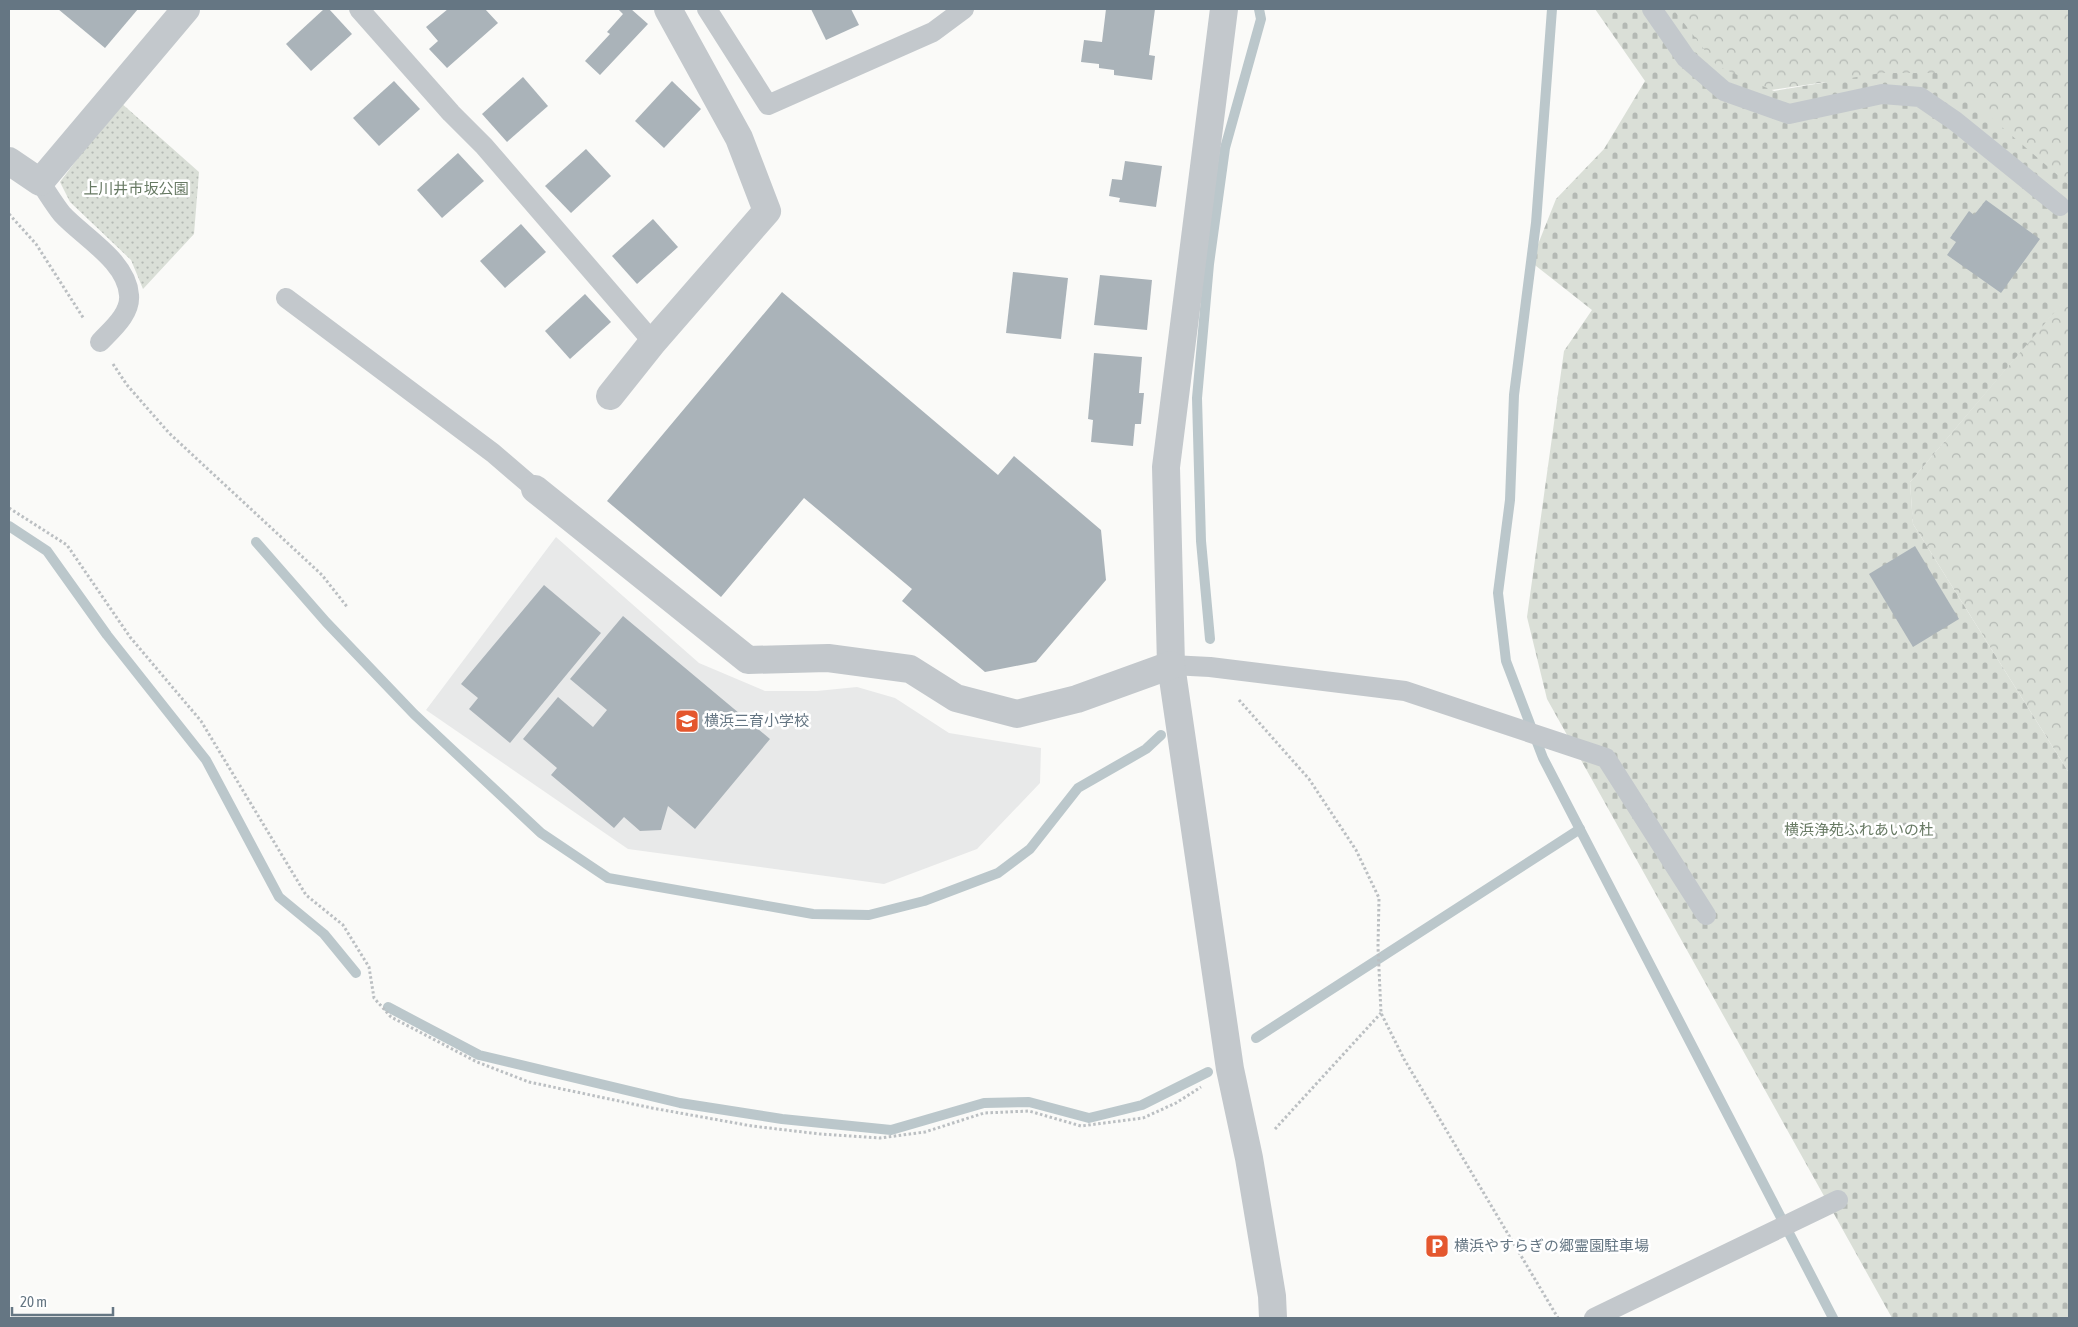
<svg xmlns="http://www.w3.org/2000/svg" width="2078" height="1327" font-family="'Asap Condensed','Noto Sans JP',sans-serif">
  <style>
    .built { fill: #e8e9e9 }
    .forest { fill: url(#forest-crowns) }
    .cemetery { fill: url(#cemetery-stones) }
    .park { fill: url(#park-dots) }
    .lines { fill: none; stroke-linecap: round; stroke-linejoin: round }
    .stream { stroke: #bbc7cb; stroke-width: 10 }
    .building { fill: #aab3b9 }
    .path { stroke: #bbbfc2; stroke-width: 3; stroke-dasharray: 2.5 2.5; stroke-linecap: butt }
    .lane { stroke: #c3c8cc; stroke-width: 20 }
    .street { stroke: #c3c8cc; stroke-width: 28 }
    .labels { text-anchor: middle; stroke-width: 5; stroke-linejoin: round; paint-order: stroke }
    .park-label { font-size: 15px; fill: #687a64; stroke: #fff }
    .poi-label { font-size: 15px; fill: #657683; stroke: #fff; text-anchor: start }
  </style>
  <defs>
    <pattern id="forest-crowns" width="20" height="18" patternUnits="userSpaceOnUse" patternTransform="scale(1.25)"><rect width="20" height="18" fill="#dadfd7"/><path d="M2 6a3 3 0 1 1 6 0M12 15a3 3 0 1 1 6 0" fill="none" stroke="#b4b9b4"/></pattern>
    <pattern id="cemetery-stones" width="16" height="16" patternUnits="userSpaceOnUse" patternTransform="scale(1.25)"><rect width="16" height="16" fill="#dadfd7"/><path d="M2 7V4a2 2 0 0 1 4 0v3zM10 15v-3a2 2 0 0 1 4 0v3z" fill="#b4b9b4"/></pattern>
    <pattern id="park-dots" width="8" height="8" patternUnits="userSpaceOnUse" patternTransform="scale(1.25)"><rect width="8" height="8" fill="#dadfd7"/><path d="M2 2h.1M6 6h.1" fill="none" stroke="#b4b9b4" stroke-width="1.8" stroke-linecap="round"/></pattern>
  </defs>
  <rect width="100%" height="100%" fill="#fafaf8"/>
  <!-- built -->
  <polygon class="built" points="556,537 699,663 765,691 817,691 857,687 895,698 949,733 1041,748 1040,783 977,849 884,884 628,849 426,710"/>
  <!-- forest -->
  <g class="forest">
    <polygon points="1671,9 2069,9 2069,193 1935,84 1826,82 1771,90 1716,68"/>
    <polygon points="2069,294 2069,773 1913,524 1910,482"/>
  </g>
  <!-- cemetery -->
  <polygon class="cemetery" points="1595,9 1673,9 1717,66 1774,91 1881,73 1939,73 2069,185 2069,295 1910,482 1913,524 2069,773 2069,1318 1892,1318 1547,699 1527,617 1564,351 1592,310 1531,262 1556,199 1604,149 1645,81"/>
  <!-- park -->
  <polygon class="park" points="120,102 199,172 194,234 143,289 131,260 70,202 60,182"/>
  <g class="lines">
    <!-- stream -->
    <g class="stream">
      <polyline points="1552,9 1536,223 1514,395 1510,500 1498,593 1506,661 1543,758 1833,1318"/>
      <polyline points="9,526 47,551 107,635 206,760 279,897 324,934 356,973"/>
      <polyline points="256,542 326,622 414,714 541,833 608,878 813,914 869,915 924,901 998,873 1030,849 1078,788 1146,749 1161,735"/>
      <polyline points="1210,639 1201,541 1197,398 1209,264 1225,148 1261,19 1259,9"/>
      <polyline points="388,1007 479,1055 680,1103 782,1119 891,1130 984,1103 1029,1102 1089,1118 1142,1105 1208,1072"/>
      <polyline points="1256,1038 1580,829"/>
    </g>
  </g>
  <!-- building -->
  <g class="building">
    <polygon points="58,9 138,9 105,48"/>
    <polygon points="324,9 329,9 352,34 311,71 286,44"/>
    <polygon points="448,9 485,9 498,23 447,68 429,49 438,41 426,27"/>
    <polygon points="618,9 631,9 648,24 600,75 585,61 610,34 607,32 623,14"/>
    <polygon points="811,9 851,9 859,25 826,40"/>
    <polygon points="1106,9 1155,9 1149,55 1155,56 1152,80 1114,75 1114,70 1099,68 1099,64 1081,62 1084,40 1102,42"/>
    <polygon points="523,77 548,106 507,142 482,114"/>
    <polygon points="394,81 420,109 379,146 353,118"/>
    <polygon points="672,81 701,109 664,148 635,121"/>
    <polygon points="586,149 611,176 571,213 545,186"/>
    <polygon points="458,153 484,181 442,218 417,190"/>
    <polygon points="1125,161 1162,166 1156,207 1119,202 1120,198 1109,196 1112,179 1122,180"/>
    <polygon points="1986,200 2040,239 2001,293 1947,255 1956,242 1950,238 1969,211 1974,215"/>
    <polygon points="653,219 678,247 637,284 612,256"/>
    <polygon points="521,224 546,252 505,288 480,261"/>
    <polygon points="1013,272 1068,278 1061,339 1006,333"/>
    <polygon points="1100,275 1152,280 1147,330 1094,325"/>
    <polygon points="782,292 998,475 1014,456 1101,530 1106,580 1036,662 985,672 902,601 912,589 804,498 721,597 607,501"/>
    <polygon points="585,294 611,322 570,359 545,331"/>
    <polygon points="1094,353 1142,357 1139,393 1144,393 1141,424 1135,424 1133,446 1091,442 1093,420 1088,419"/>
    <polygon points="1915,546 1959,619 1913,647 1869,574"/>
    <polygon points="544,585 601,633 510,743 469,709 478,698 461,684"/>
    <polygon points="623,616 770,739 695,829 668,806 661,830 640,831 624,817 614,828 551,775 557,768 523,739 558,697 593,727 607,710 570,679"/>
  </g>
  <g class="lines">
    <!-- path -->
    <g class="path">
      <polyline points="9,214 36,244 84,319"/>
      <polyline points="113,364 127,385 169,433 322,575 348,608"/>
      <polyline points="9,508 67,545 130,637 201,721 306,895 343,925 369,967 374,998 391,1017 477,1062 529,1082 652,1108 752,1126 820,1134 880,1138 925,1132 984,1113 1029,1111 1081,1126 1143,1118 1176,1103 1201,1087"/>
      <polyline points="1239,700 1309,779 1356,850 1379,898 1378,947 1381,1013 1404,1059 1558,1318"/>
      <polyline points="1275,1129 1381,1013"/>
    </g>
    <!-- lane -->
    <g class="lane">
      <polyline points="359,9 451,113 484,146 653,342"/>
      <polyline points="707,9 768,105 933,32 964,9"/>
      <polyline points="1652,9 1686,58 1724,91 1789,114 1882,94 1920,97 1955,121 2060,206"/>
      <path d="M40,182C47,192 54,204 62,214C83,237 127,261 129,295C131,314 111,330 100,342"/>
      <polyline points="286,298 493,453 535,489"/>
      <polyline points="1171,665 1210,667 1405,691 1606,758 1706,915"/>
      <polyline points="1594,1318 1838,1200"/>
    </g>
    <!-- street -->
    <g class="street">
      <polyline points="1224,9 1166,467 1171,665 1230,1069 1249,1158 1272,1296 1273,1318"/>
      <polyline points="9,161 40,182 186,9"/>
      <polyline points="610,396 653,342 767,211 739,138 668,9"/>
      <polyline points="535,489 748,660 828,658 910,669 956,698 1017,714 1077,699 1171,665"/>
    </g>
  </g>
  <!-- icons -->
  <defs>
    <g id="school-square" transform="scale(1.25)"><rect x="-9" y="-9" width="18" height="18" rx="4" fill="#e4572e" stroke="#fff"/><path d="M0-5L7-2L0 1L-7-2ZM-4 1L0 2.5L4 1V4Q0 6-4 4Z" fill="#fff"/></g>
    <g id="parking-square" transform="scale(1.25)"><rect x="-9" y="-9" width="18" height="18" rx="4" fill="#e4572e" stroke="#fff"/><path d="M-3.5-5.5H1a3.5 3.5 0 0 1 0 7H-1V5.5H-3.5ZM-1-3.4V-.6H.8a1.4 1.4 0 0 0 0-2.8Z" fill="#fff"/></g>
  </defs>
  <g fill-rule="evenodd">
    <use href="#school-square" x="687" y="721"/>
    <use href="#parking-square" x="1437" y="1246"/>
  </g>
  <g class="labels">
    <!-- park labels -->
    <g class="park-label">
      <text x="136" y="194">上川井市坂公園</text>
      <text x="1859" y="835">横浜浄苑ふれあいの杜</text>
    </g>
    <!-- poi labels -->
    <g class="poi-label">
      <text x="704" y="726">横浜三育小学校</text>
      <text x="1454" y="1251">横浜やすらぎの郷霊園駐車場</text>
    </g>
  </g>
  <!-- border -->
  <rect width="2078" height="1327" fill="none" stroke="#657683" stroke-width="20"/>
  <!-- scale -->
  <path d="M12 1307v8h101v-8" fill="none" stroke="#657683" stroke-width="2.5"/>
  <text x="20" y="1307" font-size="15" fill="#657683" stroke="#ffffff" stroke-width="4" paint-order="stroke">20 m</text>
</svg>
